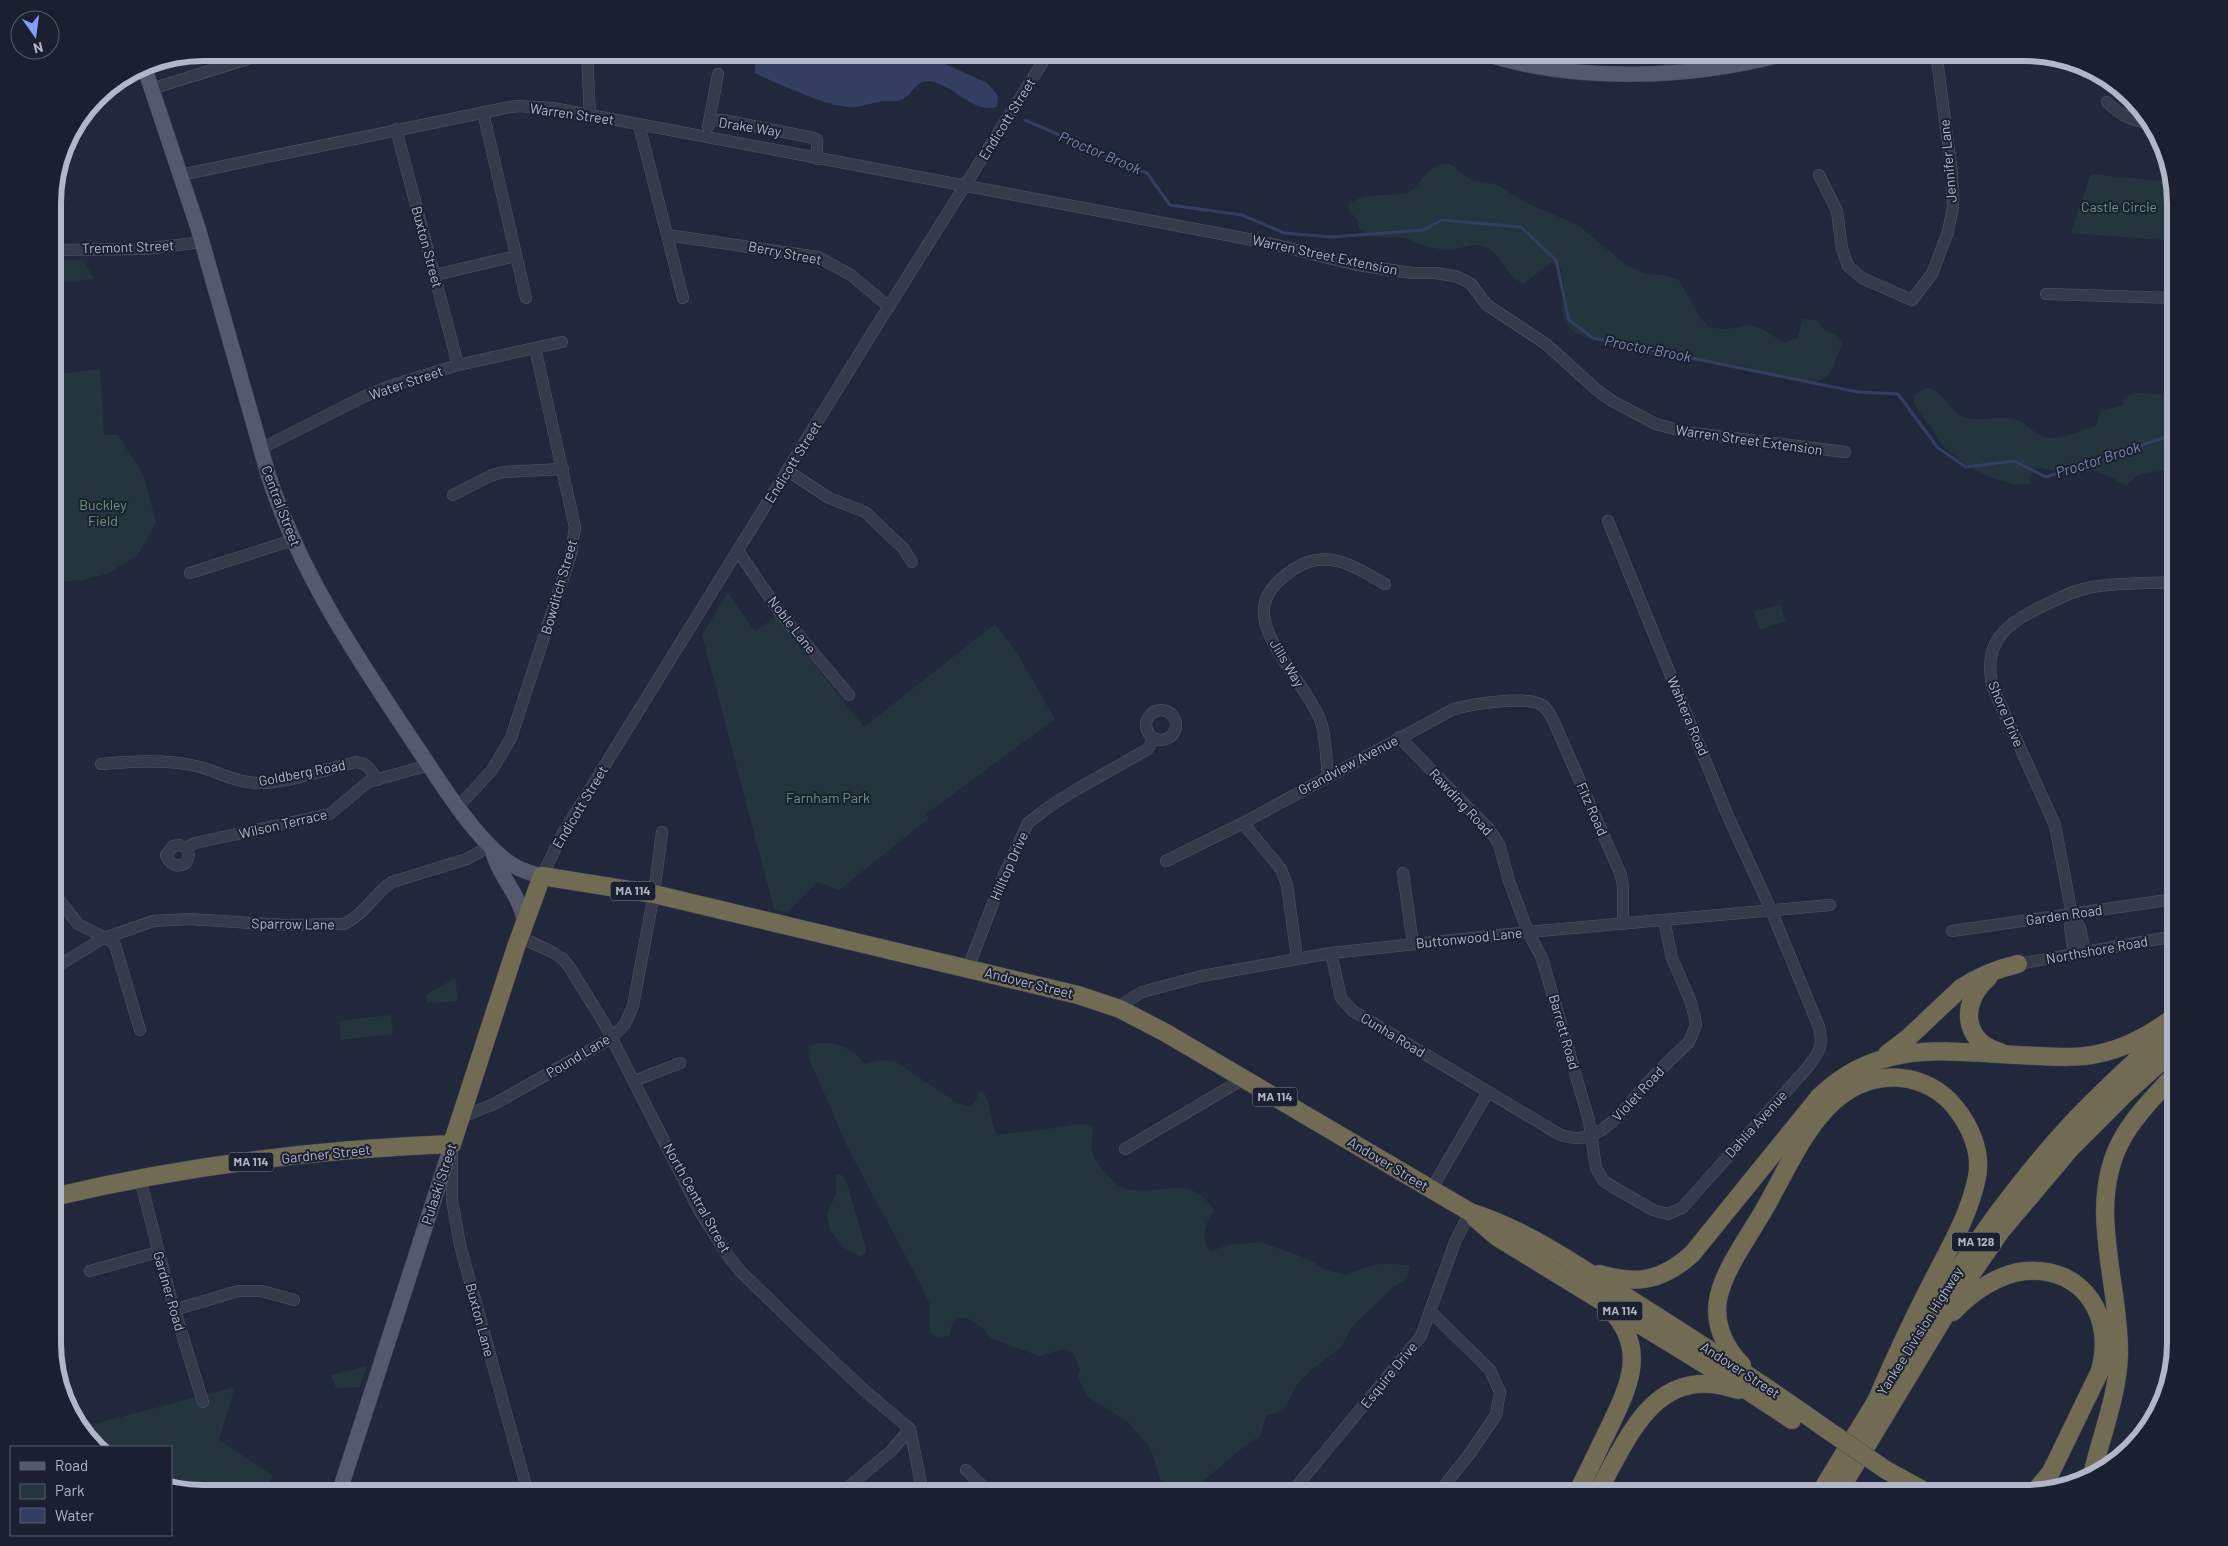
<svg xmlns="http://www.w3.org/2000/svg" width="2228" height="1546" font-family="Barlow,sans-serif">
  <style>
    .green { fill: #24353d }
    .water { fill: #333e62 }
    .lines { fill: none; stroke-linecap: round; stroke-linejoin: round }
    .stream { stroke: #333e62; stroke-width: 3 }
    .minor-casing { stroke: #515667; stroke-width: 12 }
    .major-casing { stroke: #3f4455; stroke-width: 16 }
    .highway-casing { stroke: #3e4354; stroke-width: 19 }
    .minor { stroke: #363b4c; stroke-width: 11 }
    .major { stroke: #54596c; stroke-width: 15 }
    .highway { stroke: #726b53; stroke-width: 18 }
    .highway-bridge-casing { stroke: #3e4354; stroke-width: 19; stroke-linecap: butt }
    .highway-bridge { stroke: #726b53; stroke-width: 18 }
    .labels { text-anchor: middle; stroke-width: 4; stroke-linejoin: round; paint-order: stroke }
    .shield { fill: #1b2031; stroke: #84899b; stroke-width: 1 }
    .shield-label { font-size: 12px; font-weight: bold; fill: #b1b6c8 }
    .street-label { font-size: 14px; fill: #b1b6c8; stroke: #1b2031 }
    .park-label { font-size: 14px; fill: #67997c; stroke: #1b2031 }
    .water-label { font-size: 15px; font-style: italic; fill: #7886b1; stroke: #1b2031 }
    .rim { fill: none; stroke: #b1b6c8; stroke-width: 6 }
  </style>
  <rect width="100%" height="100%" fill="#22283c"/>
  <!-- green -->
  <g class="green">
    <path d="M1441,164H1450L1472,181L1496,184L1528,204L1578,225L1626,265L1644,274L1663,275L1679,280L1699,316L1709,327L1725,329L1747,325L1760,328L1785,343L1798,338L1802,319L1816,320L1825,330L1838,336L1843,343C1833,362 1835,378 1811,384L1744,366L1631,352L1575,333L1564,321L1562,307L1564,282L1560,267L1551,263L1524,283C1506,279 1502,252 1483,246C1470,243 1458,250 1446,250C1438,249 1427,247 1419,244C1415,243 1410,239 1405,238C1389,236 1372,241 1358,228L1359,221L1349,211L1348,206C1356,193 1392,196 1407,193C1422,186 1422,171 1441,164Z"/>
    <polygon points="2091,174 2170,182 2175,203 2175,241 2071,233"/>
    <polygon points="53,260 83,260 94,279 53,283"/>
    <polygon points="100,369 104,435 118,435 143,474 156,522 138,555 107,574 83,580 53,582 53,375"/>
    <path d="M1925,388C1942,388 1949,411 1964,417C1981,423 1997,415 2014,419C2025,422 2033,433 2044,437C2056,442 2083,429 2096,426L2100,412L2123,405L2124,398C2135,388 2162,396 2175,397V469L2139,474L2126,486L2107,475L2095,471L2058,472L2041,468L2033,470L2030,483C2005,491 1958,463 1942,444C1938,440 1935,433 1932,428C1924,417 1914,410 1913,396Z"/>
    <polygon points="728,593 755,632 776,616 864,727 995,624 1017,653 1055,719 926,814 929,818 839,890 817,882 787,912 774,909 702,635"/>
    <polygon points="1780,604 1786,621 1760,630 1754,612"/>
    <polygon points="455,978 458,1001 427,1003 426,995"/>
    <polygon points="391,1015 393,1034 341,1040 339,1021"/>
    <path d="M819,1043C839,1042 853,1048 865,1064L883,1060L896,1062L957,1103L970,1106L976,1100L978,1094L983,1091C991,1104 990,1121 997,1135L1062,1127L1077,1124L1092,1125C1096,1136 1086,1144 1096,1161C1102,1170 1117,1187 1127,1189C1162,1197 1188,1171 1215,1211C1204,1224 1200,1238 1210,1251L1229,1245L1260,1242L1306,1258L1326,1270L1346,1275C1371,1265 1382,1260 1410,1266L1407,1278L1392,1288L1352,1327L1341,1347L1310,1371L1296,1386L1283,1411L1266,1416L1261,1435L1245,1446L1203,1481L1202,1493H1177L1160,1479L1155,1461L1148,1445L1127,1421L1089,1398L1077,1377L1080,1369L1073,1353L1065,1349L1039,1356L991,1338L983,1328L967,1318H958L952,1325L950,1335L938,1338L930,1332V1305L923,1289L848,1148L808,1056L809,1047Z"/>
    <polygon points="836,1175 842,1175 847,1183 866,1248 866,1253 860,1256 844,1248 830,1230 827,1214 836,1194"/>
    <polygon points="367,1366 360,1387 336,1388 331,1375"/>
    <polygon points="235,1387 219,1440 272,1475 266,1493 204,1493 171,1488 171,1447 100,1447 76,1421 94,1424"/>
  </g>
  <!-- water -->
  <path class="water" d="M755,53H921L987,83L998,96L997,107C971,114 953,83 928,81C915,81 912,96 901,100C895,102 888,101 882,101C871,103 859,108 848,107C825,105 784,86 761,76L755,73Z"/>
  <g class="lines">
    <!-- stream -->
    <polyline class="stream" points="1025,120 1147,173 1170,205 1242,215 1284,233 1331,237 1424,230 1442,220 1521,227 1556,260 1569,320 1593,338 1858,392 1898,394 1938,448 1966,467 2014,461 2046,477 2175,434"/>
    <!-- minor casing -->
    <g class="minor-casing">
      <g id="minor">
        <polyline points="587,52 590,115"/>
        <polyline points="1532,66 1534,52"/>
        <polyline points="1670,72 1670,52"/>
        <polyline points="151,89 270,52"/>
        <path d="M2107,102C2121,116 2133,121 2152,124"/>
        <polyline points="483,112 526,298"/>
        <polyline points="710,121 723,120 814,138 817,140 817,159"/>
        <polyline points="639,125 667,235 818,257 851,275 889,307"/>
        <polyline points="708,127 718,74"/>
        <polyline points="396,129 458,365"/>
        <polyline points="180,175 505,108 517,106 553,108 1264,242 1357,265 1412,273 1436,273 1455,276 1464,280 1471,284 1487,305 1546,344 1598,391 1612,401 1656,424 1685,432 1845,452"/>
        <polyline points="1819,175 1837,211 1842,249 1848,266 1862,278 1912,300 1932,274 1948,232 1953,207 1952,173 1936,52"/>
        <polyline points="667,235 683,298"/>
        <polyline points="53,250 145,249 202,242"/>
        <polyline points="435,275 516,256"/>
        <polyline points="2046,294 2175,298"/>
        <polyline points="260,449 363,397 390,386 458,365 562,342"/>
        <polyline points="788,471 829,498 865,512 903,548 912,562"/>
        <polyline points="453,495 490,476 503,472 563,469"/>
        <polyline points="738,551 781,614 849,695"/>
        <polyline points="190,573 293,540"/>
        <circle cx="1161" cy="725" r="15"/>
        <path d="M1399,737L1489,829L1499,844L1509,881L1528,932L1542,958L1589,1121L1596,1168L1603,1180L1613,1187L1653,1210L1668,1214L1682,1208L1807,1068C1819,1052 1824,1047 1819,1027L1771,910L1727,814L1608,521"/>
        <path d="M101,764C132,761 166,759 196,766C214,770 230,780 247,782C280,787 324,769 356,762C368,763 371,770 377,780"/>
        <path d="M1328,776C1326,759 1326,738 1321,722C1309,688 1260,642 1264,607C1266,590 1281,578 1294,569C1326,547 1356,567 1385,584"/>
        <polyline points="458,807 492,770 511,738 571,554 575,527 573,518 535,348"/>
        <polyline points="1243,823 1281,869 1287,885 1297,958"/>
        <path d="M186,848L189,855L186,863C177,868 170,865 166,855L173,846L180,845L186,848L195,843L330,814L368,782L429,765"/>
        <path d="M1166,861L1243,823L1452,710C1468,704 1525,696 1540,704C1547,707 1550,715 1554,722L1621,875L1623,886V924"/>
        <polyline points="1403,873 1413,944"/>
        <polyline points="542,876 563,833 874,330 1049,52"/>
        <polyline points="53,892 78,924 108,939 115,945 140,1030"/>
        <polyline points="2072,915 2080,928 2085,952"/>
        <polyline points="1952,931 2175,899"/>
        <polyline points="520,937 552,952 563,959 570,968 604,1023 700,1212 729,1257 741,1272 810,1339 864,1390 910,1429 923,1493"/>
        <path d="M1331,953L1341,998L1353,1011L1557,1133C1596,1153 1624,1109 1647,1083C1661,1069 1675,1055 1689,1042L1696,1025L1695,1018L1690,1000L1672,958L1664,920"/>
        <path d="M2074,954L2070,927L2072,915L2055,825L1993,688C1981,641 2007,623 2045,605C2059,598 2073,591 2088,588C2116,582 2147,584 2175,582"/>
        <polyline points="2018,964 2175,936"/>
        <polyline points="968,968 1004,875 1028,823 1050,806 1079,788 1148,749 1154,738"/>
        <path d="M53,969L102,939L153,921L189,919L285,925L344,924C364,915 374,894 392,882L467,859L490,846"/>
        <polyline points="1116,1008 1142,992 1202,976 1331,953 1528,932 1830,905"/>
        <polyline points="634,1081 680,1063"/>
        <polyline points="462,1117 496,1103 601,1044 611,1038 625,1024 633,1006 654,894 662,832"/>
        <polyline points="1125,1149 1243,1079"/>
        <polyline points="452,1153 452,1200 460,1245 528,1493"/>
        <polyline points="140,1179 170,1295 203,1402"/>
        <polyline points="1431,1190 1488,1092"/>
        <polyline points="90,1271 158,1252"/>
        <polyline points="174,1310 238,1291 262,1291 294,1300"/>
        <polyline points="1430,1311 1490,1370 1500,1392 1496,1415 1468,1456 1438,1493"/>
        <polyline points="966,1470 990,1493"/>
        <polyline points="841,1493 891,1451 910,1429"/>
        <polyline points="1291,1493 1421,1336 1455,1242 1470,1212"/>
      </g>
    </g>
    <!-- major casing -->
    <g class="major-casing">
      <g id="major">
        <path d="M1479,52C1575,84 1694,79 1791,52"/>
        <path d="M144,66L198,228L268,474C300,575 360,662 418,749C443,786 470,831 504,859C516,869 528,873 542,876"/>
        <path d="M492,849C499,878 520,893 525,923"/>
        <polyline points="339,1493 452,1144"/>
      </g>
    </g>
    <!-- highway casing -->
    <g class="highway-casing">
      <g id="highway">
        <path d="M1988,978C1960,1002 1962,1041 2000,1052"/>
        <path d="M1887,1054L1908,1038L1961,988C1979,976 1996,969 2018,964"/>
        <path d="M53,1197C183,1166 319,1149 452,1144L516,947L542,876L654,894L1078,995L1120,1009L1166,1033L1470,1212C1528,1230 1581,1268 1633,1301C1697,1342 1761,1382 1823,1427"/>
        <polyline points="1475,1218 1497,1237 1745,1389 1792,1420"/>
        <path d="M1599,1274C1637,1285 1662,1281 1692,1254L1820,1096C1884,1034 1959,1054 2040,1056C2059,1057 2079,1058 2097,1054C2127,1048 2152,1034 2175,1016"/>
        <path d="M1953,1312C1972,1292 1998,1274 2025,1271C2085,1266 2115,1319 2100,1371L2051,1472L2036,1490"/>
        <path d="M1920,1329C1965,1256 2014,1185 2073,1122C2102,1091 2134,1062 2166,1033"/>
        <path d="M1742,1365C1725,1348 1714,1325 1718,1300C1723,1270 1750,1235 1765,1208C1796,1154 1826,1071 1902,1078C1922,1080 1942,1091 1954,1106C1970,1125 1982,1152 1977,1177C1969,1217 1947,1252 1929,1288C1910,1325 1893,1362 1877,1399"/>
        <polyline points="1886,1470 1928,1493"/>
        <path d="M2092,1475C2101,1436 2118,1395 2119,1354C2120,1284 2086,1207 2121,1141C2135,1115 2156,1095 2175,1074"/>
        <path d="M1577,1493C1588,1472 1598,1450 1609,1428C1629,1386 1648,1349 1610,1309"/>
        <path d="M1597,1493C1630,1435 1655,1362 1738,1390"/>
        <polyline points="1820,1493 1883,1390"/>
        <polyline points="1838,1493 1961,1289 2001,1231 2071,1148 2124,1095 2175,1049"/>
      </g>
    </g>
    <!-- minor -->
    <use href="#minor" class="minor"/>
    <!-- major -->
    <use href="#major" class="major"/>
    <!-- highway -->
    <use href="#highway" class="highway"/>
    <!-- highway-bridge casing -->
    <g class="highway-bridge-casing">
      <polyline id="highway-bridge" points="1823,1427 1886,1470"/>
    </g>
    <!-- highway-bridge -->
    <use href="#highway-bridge" class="highway-bridge"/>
  </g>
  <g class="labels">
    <!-- shield labels -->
    <g class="shield">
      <rect x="610.5" y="881.5" width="45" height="19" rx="4"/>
      <rect x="1252.5" y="1087.5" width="45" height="19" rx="4"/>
      <rect x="228.5" y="1152.5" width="45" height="19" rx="4"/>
      <rect x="1952" y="1232.5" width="48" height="19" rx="4"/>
      <rect x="1597.5" y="1301.5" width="45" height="19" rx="4"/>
    </g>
    <g class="shield-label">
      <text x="633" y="895">MA 114</text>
      <text x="1275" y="1101">MA 114</text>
      <text x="251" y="1166">MA 114</text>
      <text x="1976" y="1246">MA 128</text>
      <text x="1620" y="1315">MA 114</text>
    </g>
    <!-- street labels -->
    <g class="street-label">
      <text transform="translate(572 114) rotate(8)" y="5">Warren Street</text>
      <text transform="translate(1007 119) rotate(-58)" y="5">Endicott Street</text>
      <text transform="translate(750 127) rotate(9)" y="5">Drake Way</text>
      <text transform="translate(1948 161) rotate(-95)" y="5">Jennifer Lane</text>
      <text transform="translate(128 247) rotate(-2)" y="5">Tremont Street</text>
      <text transform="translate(427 247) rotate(75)" y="5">Buxton Street</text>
      <text transform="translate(785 253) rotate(11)" y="5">Berry Street</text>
      <text transform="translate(1325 255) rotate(12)" y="5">Warren Street Extension</text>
      <text transform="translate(406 383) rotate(-19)" y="5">Water Street</text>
      <text transform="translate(1749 440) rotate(8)" y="5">Warren Street Extension</text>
      <text transform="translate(793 462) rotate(-58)" y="5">Endicott Street</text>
      <text transform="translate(281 506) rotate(69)" y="5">Central Street</text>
      <text transform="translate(559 587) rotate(-74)" y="5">Bowditch Street</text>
      <text transform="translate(792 625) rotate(52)" y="5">Noble Lane</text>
      <text transform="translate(1287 663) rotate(59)" y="5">Jills Way</text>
      <text transform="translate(2006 714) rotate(67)" y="5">Shore Drive</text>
      <text transform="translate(1688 716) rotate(67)" y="5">Wahtera Road</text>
      <text transform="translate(1348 765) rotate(-28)" y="5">Grandview Avenue</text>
      <text transform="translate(302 773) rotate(-11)" y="5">Goldberg Road</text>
      <text transform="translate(1461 802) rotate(47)" y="5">Rawding Road</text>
      <text transform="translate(580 807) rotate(-59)" y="5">Endicott Street</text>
      <text transform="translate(1592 809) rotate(66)" y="5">Fitz Road</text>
      <text transform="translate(283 824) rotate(-13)" y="5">Wilson Terrace</text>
      <text transform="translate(1009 866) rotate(-66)" y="5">Hilltop Drive</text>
      <text transform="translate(2064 915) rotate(-8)" y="5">Garden Road</text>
      <text transform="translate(293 924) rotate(1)" y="5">Sparrow Lane</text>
      <text transform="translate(1469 938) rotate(-6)" y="5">Buttonwood Lane</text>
      <text transform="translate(2097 950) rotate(-10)" y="5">Northshore Road</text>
      <text transform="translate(1029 983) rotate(14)" y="5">Andover Street</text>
      <text transform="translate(1564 1032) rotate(74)" y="5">Barrett Road</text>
      <text transform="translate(1393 1035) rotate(31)" y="5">Cunha Road</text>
      <text transform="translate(578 1056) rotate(-31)" y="5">Pound Lane</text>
      <text transform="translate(1638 1094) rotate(-47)" y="5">Violet Road</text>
      <text transform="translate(1756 1124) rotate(-48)" y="5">Dahlia Avenue</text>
      <text transform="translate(326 1154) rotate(-6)" y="5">Gardner Street</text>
      <text transform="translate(1388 1164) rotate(31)" y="5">Andover Street</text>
      <text transform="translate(439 1184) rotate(-72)" y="5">Pulaski Street</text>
      <text transform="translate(697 1198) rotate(61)" y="5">North Central Street</text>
      <text transform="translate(169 1291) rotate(74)" y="5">Gardner Road</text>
      <text transform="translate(480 1320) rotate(75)" y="5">Buxton Lane</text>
      <text transform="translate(1920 1331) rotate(-58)" y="5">Yankee Division Highway</text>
      <text transform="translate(1740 1370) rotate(33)" y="5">Andover Street</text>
      <text transform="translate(1389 1375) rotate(-51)" y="5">Esquire Drive</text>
    </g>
    <!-- park labels -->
    <g class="park-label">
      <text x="2119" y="212">Castle Circle</text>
      <text x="103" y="510">Buckley<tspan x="103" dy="16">Field</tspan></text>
      <text x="828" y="803">Farnham Park</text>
    </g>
    <!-- water labels -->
    <g class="water-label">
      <text transform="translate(1100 153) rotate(23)" y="5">Proctor Brook</text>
      <text transform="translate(1648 349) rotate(11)" y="5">Proctor Brook</text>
      <text transform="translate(2098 460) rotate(-18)" y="5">Proctor Brook</text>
    </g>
  </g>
  <!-- crop -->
  <path d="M0 0H2228V1546H0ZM203 61H2025A142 142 0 0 1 2167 203V1343A142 142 0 0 1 2025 1485H203A142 142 0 0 1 61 1343V203A142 142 0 0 1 203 61Z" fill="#1b2031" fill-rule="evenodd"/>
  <path class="rim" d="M203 61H2025A142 142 0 0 1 2167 203V1343A142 142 0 0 1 2025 1485H203A142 142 0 0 1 61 1343V203A142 142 0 0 1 203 61Z"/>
  <!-- legend -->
  <rect x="10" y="1446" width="162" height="90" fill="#1b2031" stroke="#575c6d"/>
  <rect x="20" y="1462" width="25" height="8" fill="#54596c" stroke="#575c6d"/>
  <text x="55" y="1471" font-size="15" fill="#b1b6c8">Road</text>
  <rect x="20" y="1484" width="25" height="15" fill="#24353d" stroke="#575c6d"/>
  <text x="55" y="1496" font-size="15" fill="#b1b6c8">Park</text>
  <rect x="20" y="1508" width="25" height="15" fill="#333e62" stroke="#575c6d"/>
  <text x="55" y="1521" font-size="15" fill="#b1b6c8">Water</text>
  <!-- north arrow -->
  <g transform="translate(35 35) rotate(166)"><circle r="24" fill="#1b2031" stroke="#575c6d"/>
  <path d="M0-4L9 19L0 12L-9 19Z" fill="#849cfa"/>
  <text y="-8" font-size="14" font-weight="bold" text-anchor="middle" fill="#b1b6c8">N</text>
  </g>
</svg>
